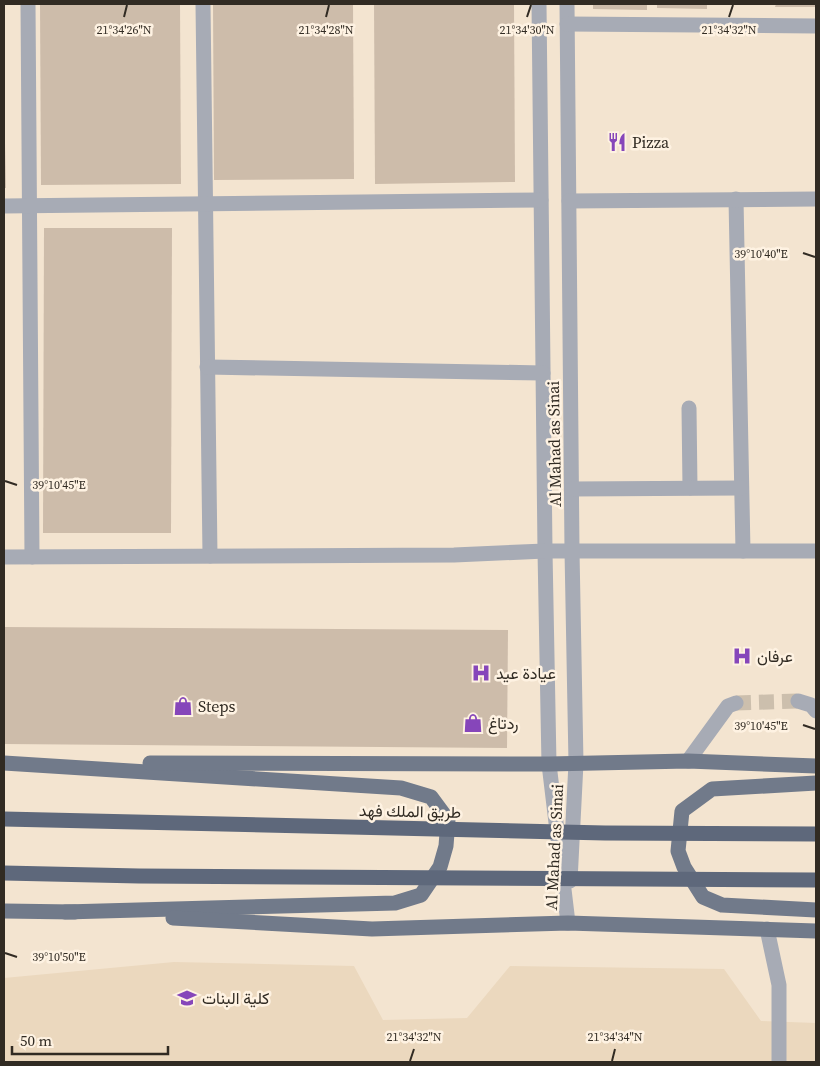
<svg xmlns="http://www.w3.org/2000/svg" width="820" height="1066" font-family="'Source Serif 4',Vazirmatn,serif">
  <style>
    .built { fill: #ebd8be }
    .building { fill: #cdbcaa }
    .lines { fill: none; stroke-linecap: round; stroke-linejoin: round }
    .minor-tunnel { stroke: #ccbfad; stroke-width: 15; stroke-dasharray: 15 8; stroke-linecap: butt }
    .minor { stroke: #a7abb5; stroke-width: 15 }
    .major { stroke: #717a8a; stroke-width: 15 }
    .highway-bridge { stroke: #5e687b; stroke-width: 15 }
    .ticks { fill: none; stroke: #312b23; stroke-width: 2 }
    .labels { text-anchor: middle; stroke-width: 5; stroke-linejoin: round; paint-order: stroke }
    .poi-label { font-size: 16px; fill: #312b23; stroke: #fef2e2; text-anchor: start }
    .street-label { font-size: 16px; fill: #312b23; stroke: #fef2e2 }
    .ticks-label { font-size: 12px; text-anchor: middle; fill: #312b23; stroke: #fef2e2; stroke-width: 5; stroke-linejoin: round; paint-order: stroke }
  </style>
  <rect width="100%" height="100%" fill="#f3e4d0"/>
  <!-- built -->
  <polygon class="built" points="174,962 354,966 383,1020 467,1018 510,966 724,969 761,1021 816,1023 816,1062 4,1062 4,978"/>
  <!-- building -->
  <g class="building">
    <polygon points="40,4 180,4 181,184 41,185"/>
    <polygon points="213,4 353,4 354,179 214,180"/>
    <polygon points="374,4 514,4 515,182 375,184"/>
    <polygon points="593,4 647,4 647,10 593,9"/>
    <polygon points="657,4 707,4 707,9 657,8"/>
    <polygon points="776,4 816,4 816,7 775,7"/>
    <polygon points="4,143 5,143 6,188 4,188"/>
    <polygon points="44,228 172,228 171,533 43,533"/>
    <polygon points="4,627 508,630 507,748 4,744"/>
  </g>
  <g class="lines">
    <!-- minor-tunnel -->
    <polyline class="minor-tunnel" points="736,703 798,701"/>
    <!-- minor -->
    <g class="minor">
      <polyline points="28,4 32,557"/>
      <polyline points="203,4 210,556"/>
      <polyline points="539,4 545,551 549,764 568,923"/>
      <polyline points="567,4 572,551 576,763 570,881"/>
      <polyline points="567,24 816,26"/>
      <polyline points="736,199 743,551"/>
      <polyline points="569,201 816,199"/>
      <polyline points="4,206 541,200"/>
      <polyline points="207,367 543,373"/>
      <polyline points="689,408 690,488"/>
      <polyline points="572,489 741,488"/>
      <polyline points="4,557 454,555 545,551 816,551"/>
      <polyline points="798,701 811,705 816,711"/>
      <polyline points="688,761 728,706 736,703"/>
      <polyline points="767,929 779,985 779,1062"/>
    </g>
    <!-- major -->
    <g class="major">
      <polyline points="4,763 401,788 431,797 448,820 446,846 440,867 421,895 395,903 65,912"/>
      <polyline points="150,763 549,764 688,761 816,766"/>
      <polyline points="816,783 712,789 682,811 678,851 684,867 703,897 722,905 816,910"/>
      <polyline points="4,911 75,912"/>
      <polyline points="173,918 372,929 568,923 816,931"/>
    </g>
    <!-- highway-bridge -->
    <g class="highway-bridge">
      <polyline points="4,819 605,833 816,834"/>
      <polyline points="4,873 139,876 816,880"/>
    </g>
  </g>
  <!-- ticks -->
  <path class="ticks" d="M124,17L127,5M326,17L329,5M527,17L531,5M729,17L733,5M803,253L815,257M5,481L17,485M803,725L815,729M5,953L17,957M410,1061L414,1049M612,1061L615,1049"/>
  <!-- icons -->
  <defs>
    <g id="restaurant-bare" transform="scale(1.5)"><path d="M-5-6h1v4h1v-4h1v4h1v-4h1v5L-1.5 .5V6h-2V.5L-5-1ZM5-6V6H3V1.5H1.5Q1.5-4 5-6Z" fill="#8646ba" stroke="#fef2e2" stroke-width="2.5" paint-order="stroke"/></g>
    <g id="hospital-bare" transform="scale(1.5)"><path d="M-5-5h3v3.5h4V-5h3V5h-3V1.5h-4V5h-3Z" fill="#8646ba" stroke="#fef2e2" stroke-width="2.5" paint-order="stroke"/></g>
    <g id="shop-bare" transform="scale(1.5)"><path d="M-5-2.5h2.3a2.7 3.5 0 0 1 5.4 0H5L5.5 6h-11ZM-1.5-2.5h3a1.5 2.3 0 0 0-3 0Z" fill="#8646ba" stroke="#fef2e2" stroke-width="2.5" paint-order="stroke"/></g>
    <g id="university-bare" transform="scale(1.5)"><path d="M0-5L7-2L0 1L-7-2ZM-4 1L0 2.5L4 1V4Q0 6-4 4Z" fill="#8646ba" stroke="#fef2e2" stroke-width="2.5" paint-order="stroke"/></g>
  </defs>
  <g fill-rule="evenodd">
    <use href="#restaurant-bare" x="617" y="142"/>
    <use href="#hospital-bare" x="742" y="656"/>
    <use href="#hospital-bare" x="481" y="673"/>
    <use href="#shop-bare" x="183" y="706"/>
    <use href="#shop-bare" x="473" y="723"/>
    <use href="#university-bare" x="187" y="998"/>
  </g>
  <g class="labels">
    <!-- poi labels -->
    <g class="poi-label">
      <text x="632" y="148">Pizza</text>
      <text x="757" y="662">عرفان</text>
      <text x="496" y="679">عيادة عيد</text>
      <text x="198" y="712">Steps</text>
      <text x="488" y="729">ردتاغ</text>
      <text x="202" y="1004">كلية البنات</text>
    </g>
    <!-- street labels -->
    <g class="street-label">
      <text transform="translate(554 444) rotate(-91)" y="6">Al Mahad as Sinai</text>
      <text transform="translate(410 811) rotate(1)" y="6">طريق الملك فهد</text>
      <text transform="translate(554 847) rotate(-87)" y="6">Al Mahad as Sinai</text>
    </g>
  </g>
  <g class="ticks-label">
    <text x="124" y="34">21°34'26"N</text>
    <text x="326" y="34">21°34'28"N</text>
    <text x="527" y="34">21°34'30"N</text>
    <text x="729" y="34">21°34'32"N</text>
    <text x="761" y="258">39°10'40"E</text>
    <text x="59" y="489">39°10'45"E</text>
    <text x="761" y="730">39°10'45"E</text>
    <text x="59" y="961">39°10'50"E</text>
    <text x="414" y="1041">21°34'32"N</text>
    <text x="615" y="1041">21°34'34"N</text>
  </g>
  <!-- border -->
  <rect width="820" height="1066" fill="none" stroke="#312b23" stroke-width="10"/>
  <!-- scale -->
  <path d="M12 1046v8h156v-8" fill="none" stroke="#312b23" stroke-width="2.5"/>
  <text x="20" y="1046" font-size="15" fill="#312b23" stroke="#fef2e2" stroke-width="4" paint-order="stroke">50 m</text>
</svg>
